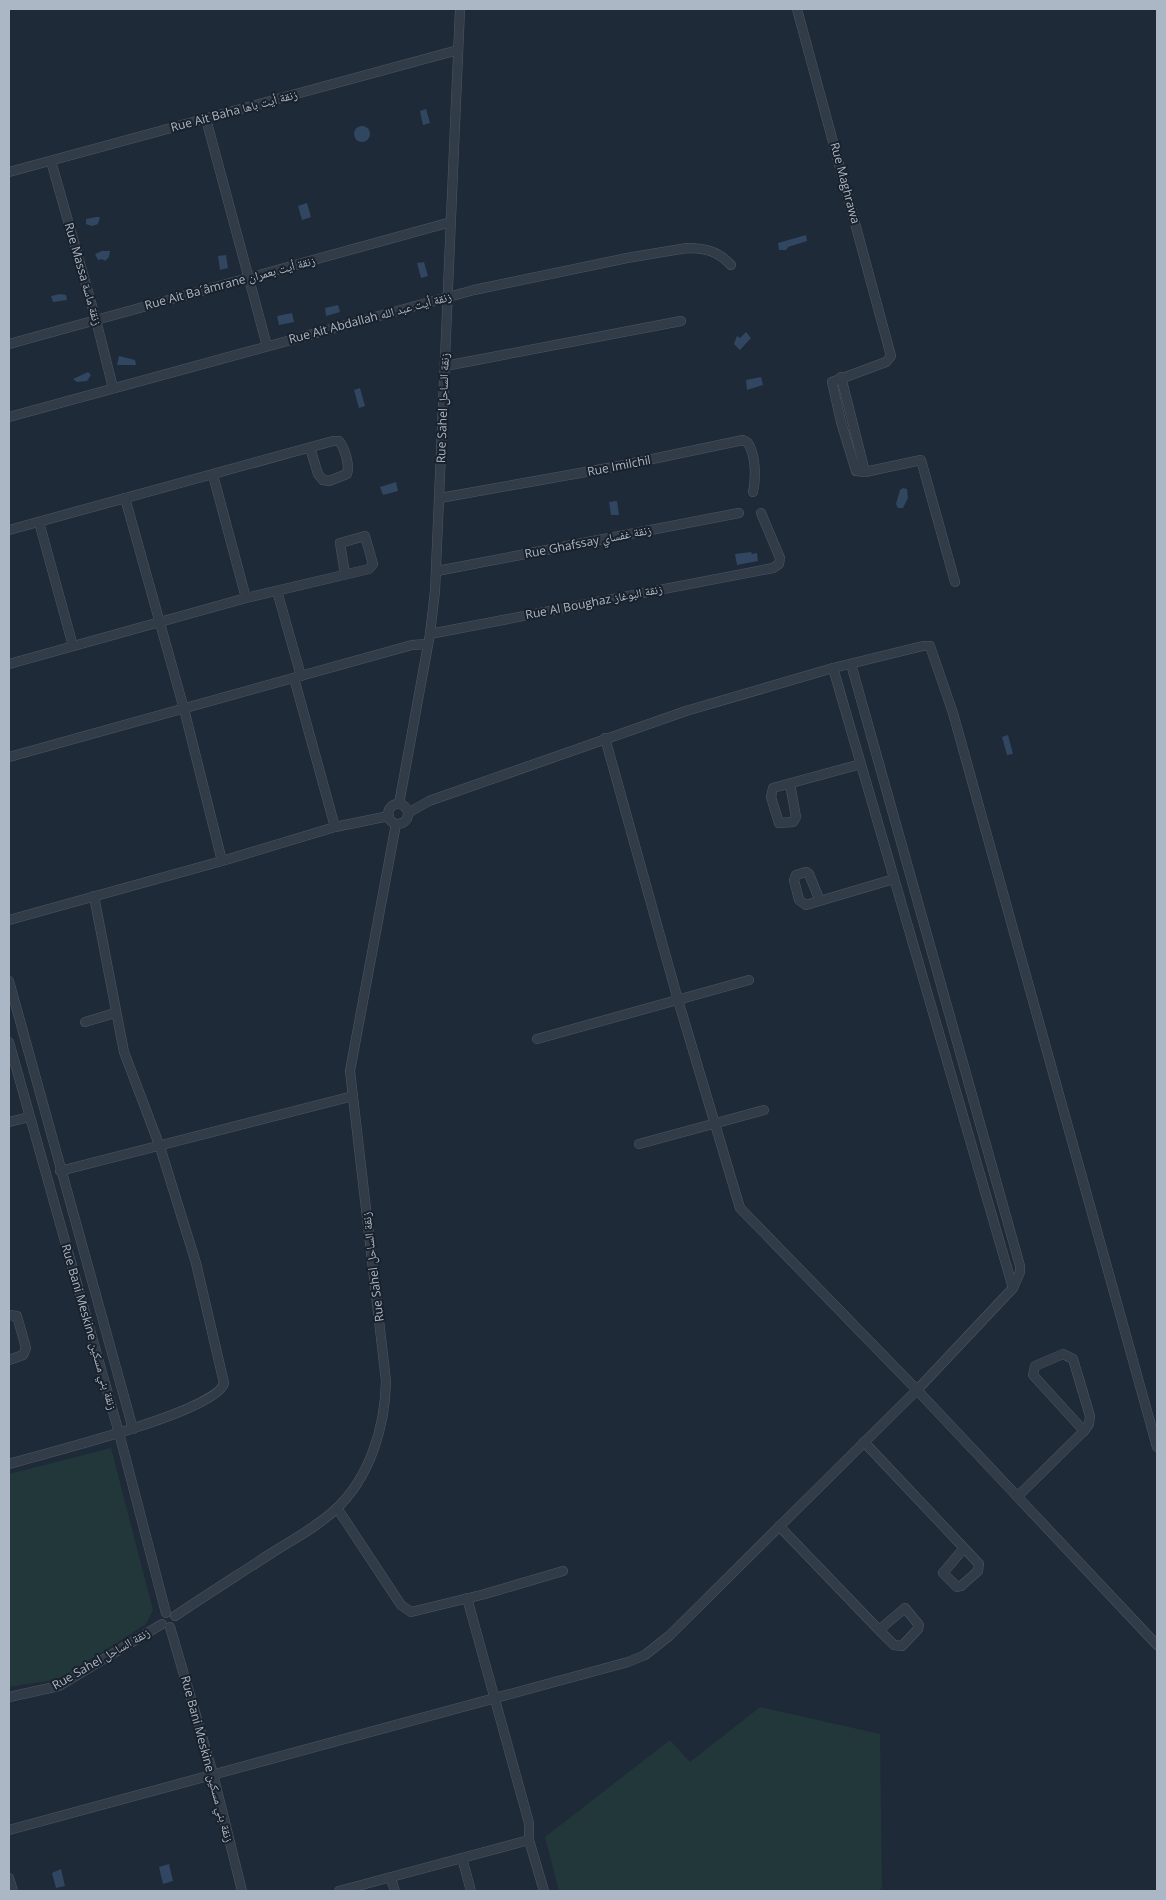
<svg xmlns="http://www.w3.org/2000/svg" width="1166" height="1900" font-family="'Open Sans','Noto Naskh Arabic',sans-serif">
  <style>
    .green { fill: #213739 }
    .water { fill: #314660 }
    .lines { fill: none; stroke-linecap: round; stroke-linejoin: round }
    .street-casing { stroke: #4d5763; stroke-width: 10 }
    .street { stroke: #323c48; stroke-width: 9 }
    .labels { text-anchor: middle; stroke-width: 4; stroke-linejoin: round; paint-order: stroke }
    .street-label { font-size: 12px; fill: #acb7c5; stroke: #18212c }
  </style>
  <rect width="100%" height="100%" fill="#1f2a38"/>
  <!-- green -->
  <g class="green">
    <polygon points="111,1448 153,1610 146,1624 60,1679 9,1687 9,1474"/>
    <polygon points="760,1707 880,1734 882,1888 878,1891 559,1891 545,1837 670,1740 690,1762"/>
  </g>
  <!-- water -->
  <g class="water">
    <polygon points="426,109 430,123 423,125 420,111"/>
    <circle cx="362" cy="134" r="8"/>
    <polygon points="307,203 311,217 302,220 298,206"/>
    <polygon points="96,217 100,217 98,224 92,226 86,224 86,219"/>
    <polygon points="806,235 807,241 788,247 786,250 779,250 778,243"/>
    <polygon points="102,251 110,251 109,257 105,261 102,259 98,260 95,254"/>
    <polygon points="226,255 228,268 220,270 218,256"/>
    <polygon points="424,262 428,276 421,278 417,263"/>
    <polygon points="60,294 66,295 67,300 53,302 51,296"/>
    <polygon points="338,305 340,312 326,316 325,308"/>
    <polygon points="292,313 294,322 279,325 277,316"/>
    <polygon points="746,332 751,338 740,350 734,344 737,336 740,338"/>
    <polygon points="119,356 135,360 136,365 117,365"/>
    <polygon points="88,372 91,375 87,381 77,382 73,379"/>
    <polygon points="761,377 763,385 747,390 746,380"/>
    <polygon points="360,388 365,406 359,408 354,390"/>
    <polygon points="396,482 398,491 383,495 380,487"/>
    <polygon points="903,488 907,489 908,498 903,508 898,508 896,504 900,490"/>
    <polygon points="617,501 619,515 611,515 609,502"/>
    <polygon points="751,552 752,554 757,553 758,561 737,565 735,554"/>
    <polygon points="1008,735 1013,754 1007,755 1002,737"/>
    <polygon points="169,1864 173,1881 163,1884 159,1867"/>
    <polygon points="61,1869 65,1886 56,1888 52,1873"/>
  </g>
  <g class="lines">
    <!-- street casing -->
    <g class="street-casing">
      <g id="street">
        <polyline points="797,9 891,356 886,362 832,382 841,422 856,471 865,472 921,460 955,582"/>
        <polyline points="206,119 267,346"/>
        <polyline points="51,161 96,320 113,388"/>
        <polyline points="9,172 458,50"/>
        <polyline points="9,344 451,222"/>
        <polyline points="445,366 681,321"/>
        <polyline points="841,377 865,472"/>
        <path d="M9,417L474,290L627,258L687,248C705,248 718,251 731,265"/>
        <polyline points="213,475 246,598"/>
        <polyline points="125,498 184,709 222,861"/>
        <path d="M440,498L619,466L743,440L748,443C756,456 756,478 753,492"/>
        <polyline points="39,522 73,646"/>
        <path d="M9,530L333,441H339C345,449 350,465 347,474L329,481L323,480L318,474L310,448"/>
        <polyline points="437,571 739,513"/>
        <polyline points="277,591 301,676"/>
        <polyline points="430,634 773,568 779,564 780,558 761,513"/>
        <polyline points="9,664 246,598 369,569 373,564 365,536 340,543 345,574"/>
        <polyline points="833,668 1013,1288"/>
        <polyline points="294,678 335,827"/>
        <polyline points="605,738 678,1000 740,1208 917,1390 1157,1645"/>
        <polyline points="9,757 412,645 428,644"/>
        <polyline points="790,784 796,817 793,822 779,823 771,797 773,788 861,764"/>
        <polyline points="399,804 430,634 435,591 460,9"/>
        <circle cx="398" cy="814" r="10"/>
        <polyline points="408,813 429,801 686,711 833,668 923,646 930,646 953,713 1157,1447"/>
        <polyline points="820,901 809,874 806,872 796,875 794,880 799,900 806,905 894,879"/>
        <polyline points="9,920 222,861 335,827 389,816"/>
        <polyline points="9,981 133,1429"/>
        <polyline points="85,1022 115,1013"/>
        <polyline points="537,1039 749,980"/>
        <polyline points="9,1042 119,1433 166,1613"/>
        <polyline points="9,1122 29,1117"/>
        <polyline points="639,1144 764,1110"/>
        <polyline points="60,1171 353,1096"/>
        <polyline points="9,1315 17,1316 26,1348 23,1355 9,1360"/>
        <polygon points="1063,1354 1073,1359 1090,1416 1089,1424 1084,1431 1033,1375 1035,1366"/>
        <polyline points="864,1442 964,1548 979,1564 978,1571 961,1586 957,1587 943,1573 964,1548"/>
        <path d="M9,1464C42,1454 217,1412 224,1383L196,1263L160,1147L124,1052L94,896"/>
        <polyline points="1018,1496 1084,1431"/>
        <polyline points="337,1508 401,1605 411,1612 485,1594 563,1571"/>
        <polyline points="779,1526 879,1630 894,1645 902,1646 918,1629 919,1625 905,1608 879,1630"/>
        <polyline points="467,1598 529,1823 529,1840 544,1891"/>
        <path d="M175,1616C206,1595 238,1575 270,1554C292,1540 317,1527 336,1509C370,1477 385,1427 386,1381L350,1071L396,824"/>
        <polyline points="170,1627 213,1774 242,1891"/>
        <polyline points="9,1697 59,1686 162,1624"/>
        <polyline points="9,1830 628,1662 645,1655 669,1636 917,1390 1013,1288 1020,1272 1020,1266 851,664"/>
        <polyline points="462,1858 471,1891"/>
        <polyline points="9,1878 13,1891"/>
        <polyline points="391,1879 395,1891"/>
        <polyline points="339,1891 529,1840"/>
      </g>
    </g>
    <!-- street -->
    <use href="#street" class="street"/>
  </g>
  <g class="labels">
    <!-- street labels -->
    <g class="street-label">
      <text transform="translate(234 111) rotate(-15)" y="4">Rue Ait Baha زنقة أيت باها</text>
      <text transform="translate(845 183) rotate(75)" y="4">Rue Maghrawa</text>
      <text transform="translate(83 274) rotate(74)" y="4">Rue Massa زنقة ماسة</text>
      <text transform="translate(230 283) rotate(-15)" y="4">Rue Ait Ba´âmrane زنقة أيت بعمران</text>
      <text transform="translate(370 318) rotate(-15)" y="4">Rue Ait Abdallah زنقة أيت عبد الله</text>
      <text transform="translate(443 408) rotate(-88)" y="4">Rue Sahel زنقة الساحل</text>
      <text transform="translate(619 466) rotate(-11)" y="4">Rue Imilchil</text>
      <text transform="translate(588 542) rotate(-11)" y="4">Rue Ghafssay زنقة غفساي</text>
      <text transform="translate(594 602) rotate(-11)" y="4">Rue Al Boughaz زنقة البوغاز</text>
      <text transform="translate(373 1267) rotate(-97)" y="4">Rue Sahel زنقة الساحل</text>
      <text transform="translate(89 1327) rotate(74)" y="4">Rue Bani Meskine زنقة بني مسكين</text>
      <text transform="translate(101 1659) rotate(-30)" y="4">Rue Sahel زنقة الساحل</text>
      <text transform="translate(207 1759) rotate(75)" y="4">Rue Bani Meskine زنقة بني مسكين</text>
    </g>
  </g>
  <!-- border -->
  <rect width="1166" height="1900" fill="none" stroke="#acb7c5" stroke-width="20"/>
</svg>
